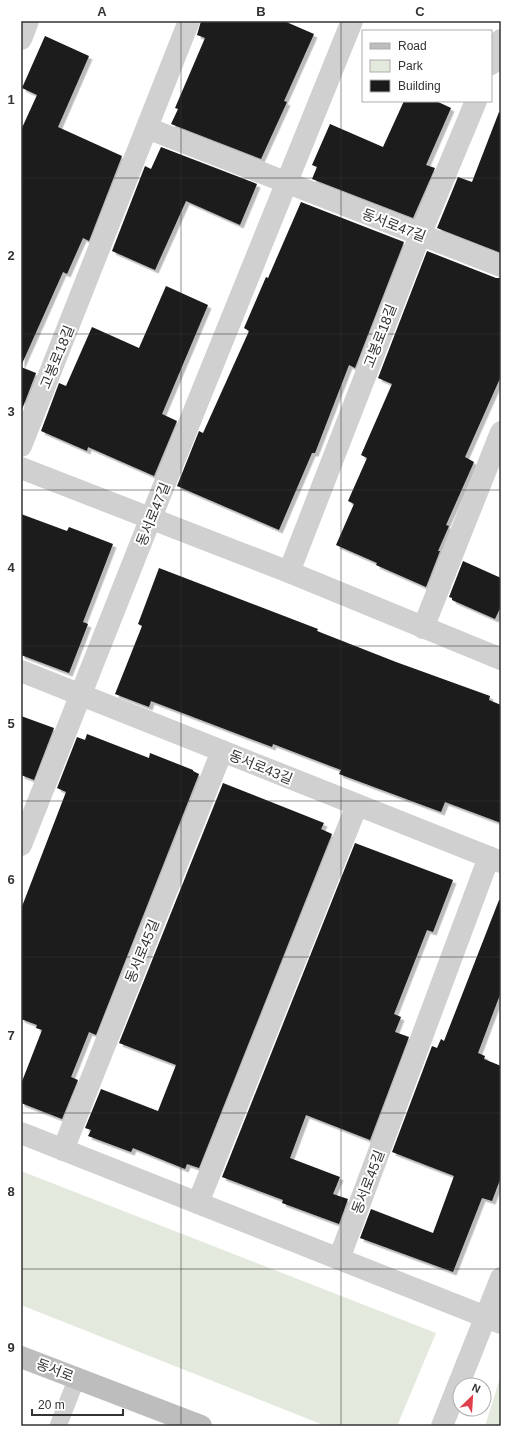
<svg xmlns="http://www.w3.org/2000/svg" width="522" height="1447" font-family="Arial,'Noto Sans KR',sans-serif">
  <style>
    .green { fill: #e3e9dc }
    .building { fill: #1a1a1a; filter: url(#shadow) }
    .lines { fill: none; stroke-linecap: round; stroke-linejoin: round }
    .lane { stroke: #d0d0d0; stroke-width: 17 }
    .street { stroke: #d0d0d0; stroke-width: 22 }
    .secondary { stroke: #bdbdbd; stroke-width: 22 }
    .grid { fill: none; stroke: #333; stroke-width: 1; stroke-opacity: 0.55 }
    .labels { text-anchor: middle; stroke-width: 4; stroke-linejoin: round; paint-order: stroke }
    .street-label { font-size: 14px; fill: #333; stroke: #fff }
    .neatline { fill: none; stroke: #333; stroke-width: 1.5 }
    .grid-label { font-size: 13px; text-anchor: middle; font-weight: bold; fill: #333 }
  </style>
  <defs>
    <filter id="shadow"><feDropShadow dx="3.5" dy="3.5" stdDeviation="0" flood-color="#0004"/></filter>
  </defs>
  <rect width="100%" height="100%" fill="#fff"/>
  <!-- green -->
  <g class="green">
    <polygon points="21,1171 436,1333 397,1426 326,1426 21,1305"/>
    <polygon points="501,1375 501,1426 485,1426"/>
  </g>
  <!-- building -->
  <g class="building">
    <polygon points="201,21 284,21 314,34 284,101 287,102 261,159 171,124 178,109 175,108 205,38 197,35"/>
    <polygon points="45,36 89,56 58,127 122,156 89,241 83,238 67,274 63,272 21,366 21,130 37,95 22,88"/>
    <polygon points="404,101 436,101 451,108 426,165 435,168 413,218 312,179 317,167 312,165 330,124 383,147"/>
    <polygon points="499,112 501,113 501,253 437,228 458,177 472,182"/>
    <polygon points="161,147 257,184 240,225 186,201 155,270 112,251 145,166 151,169"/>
    <polygon points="301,202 404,242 355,368 349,365 315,453 312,453 279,530 177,486 199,431 203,433 249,331 244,328 266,277 268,278"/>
    <polygon points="427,251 496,278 501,278 501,376 465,457 474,462 446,525 449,526 438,551 440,551 426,587 376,565 377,563 336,545 354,504 348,501 367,458 361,455 392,384 378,378"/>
    <polygon points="166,286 208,305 162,414 177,421 154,476 88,447 87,451 41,431 59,383 66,386 92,327 139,348"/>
    <polygon points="21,367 36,373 21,412"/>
    <polygon points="21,514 67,531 69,527 113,544 83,622 88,624 69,673 21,655"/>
    <polygon points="463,561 501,578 501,606 495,619 452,600 452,598 449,597"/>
    <polygon points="159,568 318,629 317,631 396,662 490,696 489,700 501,705 501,823 445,802 441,812 339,774 341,770 273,744 272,747 151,701 149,707 115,694 142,626 138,624"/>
    <polygon points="21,716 54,728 34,780 21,775"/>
    <polygon points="87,734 149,758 150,753 193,770 193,771 199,774 96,1035 89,1032 71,1077 78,1080 62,1119 21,1103 21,1084 42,1030 36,1028 37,1025 21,1019 21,909 66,792 57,788 77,737 85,740"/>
    <polygon points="223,783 324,823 321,829 332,834 199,1168 187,1164 185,1169 133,1148 131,1152 88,1136 91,1130 85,1128 101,1089 158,1111 176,1065 119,1043"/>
    <polygon points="355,843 453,880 433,932 427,930 394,1014 401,1017 395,1032 409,1037 370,1140 306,1115 290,1158 340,1177 333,1194 348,1199 339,1224 282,1203 283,1200 222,1177"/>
    <polygon points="499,900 501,900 501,992 478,1053 485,1056 484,1059 501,1066 501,1177 492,1201 482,1198 453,1272 360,1238 371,1209 433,1233 454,1176 392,1152 432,1046 437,1048 441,1039 444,1041"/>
  </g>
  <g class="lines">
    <!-- lane -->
    <polyline class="lane" points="58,1426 77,1378"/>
    <!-- street -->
    <g class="street">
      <polyline points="21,39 28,21"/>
      <polyline points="491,64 501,40"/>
      <polyline points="147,128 501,266"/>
      <polyline points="21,446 189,21"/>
      <polyline points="21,468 289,572 501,659"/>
      <polyline points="289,572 420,235 476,101"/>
      <polyline points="423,628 501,432"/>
      <polyline points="21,671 501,862"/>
      <polyline points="21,845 150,520 352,21"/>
      <polyline points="21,1133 501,1323"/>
      <polyline points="63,1150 222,751"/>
      <polyline points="198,1203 357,805"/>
      <polyline points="339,1259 489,857"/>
      <polyline points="442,1426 501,1278"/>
    </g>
    <!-- secondary -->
    <polyline class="secondary" points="21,1357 201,1426"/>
  </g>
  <!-- grid -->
  <path class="grid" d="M181,21V1426M341,21V1426M21,178H501M21,334H501M21,490H501M21,646H501M21,801H501M21,957H501M21,1113H501M21,1269H501"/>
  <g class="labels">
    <!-- street labels -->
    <g class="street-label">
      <text transform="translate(394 225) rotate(21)" y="5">동서로47길</text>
      <text transform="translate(380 336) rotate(-69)" y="5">고봉로18길</text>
      <text transform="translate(57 357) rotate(-68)" y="5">고봉로18길</text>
      <text transform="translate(153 514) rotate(-68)" y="5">동서로47길</text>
      <text transform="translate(261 767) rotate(22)" y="5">동서로43길</text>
      <text transform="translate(142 951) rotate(-68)" y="5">동서로45길</text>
      <text transform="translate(368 1182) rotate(-69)" y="5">동서로45길</text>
      <text transform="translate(55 1370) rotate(21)" y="5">동서로</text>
    </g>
  </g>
  <!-- border -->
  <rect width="522" height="1447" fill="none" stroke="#ffffff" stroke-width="44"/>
  <!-- legend -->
  <rect x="362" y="30" width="130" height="72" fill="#ffffff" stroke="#adadad"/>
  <rect x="370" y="43" width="20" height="6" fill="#bdbdbd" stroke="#adadad"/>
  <text x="398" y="50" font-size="12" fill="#333333">Road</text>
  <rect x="370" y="60" width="20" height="12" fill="#e3e9dc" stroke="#adadad"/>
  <text x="398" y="70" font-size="12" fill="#333333">Park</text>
  <rect x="370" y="80" width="20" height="12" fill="#1a1a1a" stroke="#adadad"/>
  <text x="398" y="90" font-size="12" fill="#333333">Building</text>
  <!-- north arrow -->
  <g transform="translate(472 1397) rotate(25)"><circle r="19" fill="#ffffff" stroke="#adadad"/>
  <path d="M0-3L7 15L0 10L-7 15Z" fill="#df3f4d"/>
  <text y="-6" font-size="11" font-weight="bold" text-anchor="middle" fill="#333333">N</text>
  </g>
  <!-- scale -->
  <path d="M32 1409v6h91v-6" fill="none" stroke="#333333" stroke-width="2"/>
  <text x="38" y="1409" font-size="12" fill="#333333" stroke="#ffffff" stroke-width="3" paint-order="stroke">20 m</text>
  <rect x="22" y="22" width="478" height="1403" class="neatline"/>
  <g class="grid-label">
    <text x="102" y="16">A</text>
    <text x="261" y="16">B</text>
    <text x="420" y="16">C</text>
    <text x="11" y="104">1</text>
    <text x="11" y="260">2</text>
    <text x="11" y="416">3</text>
    <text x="11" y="572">4</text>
    <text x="11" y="728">5</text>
    <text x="11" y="884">6</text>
    <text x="11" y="1040">7</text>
    <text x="11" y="1196">8</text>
    <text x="11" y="1352">9</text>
  </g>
</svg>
